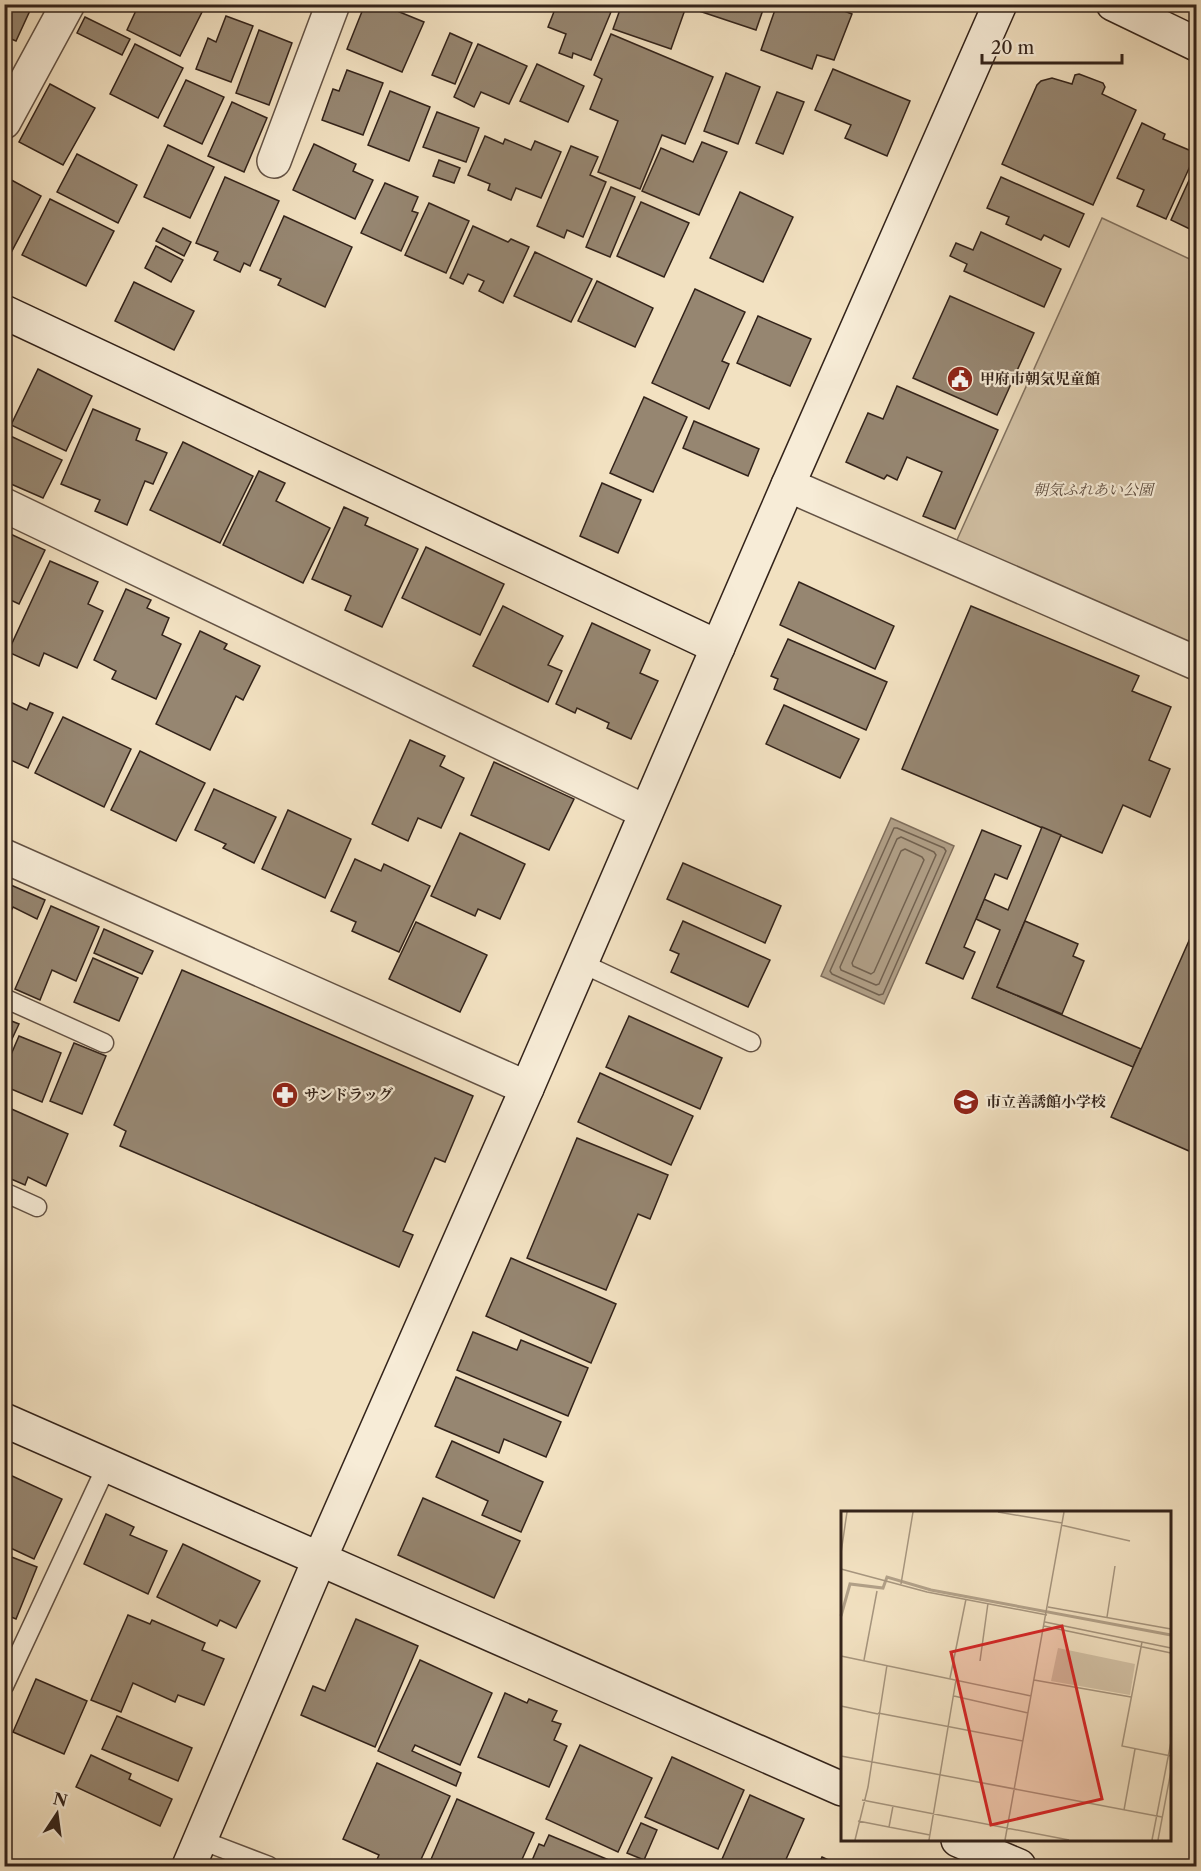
<svg xmlns="http://www.w3.org/2000/svg" width="1201" height="1871" font-family="'Libre Caslon Text','Noto Serif JP',serif">
  <style>
    .green { fill: #d2c1a5; stroke: #827260; stroke-width: 1.5 }
    .water { fill: #b1a088; stroke: #7f6e5c; stroke-width: 1.5 }
    .lines { fill: none; stroke-linecap: round; stroke-linejoin: round }
    .shore { stroke: #726251; stroke-width: 1.5 }
    .building { fill: #968671; stroke: #33231a; stroke-width: 1.5 }
    .lane-casing { stroke: #635244; stroke-width: 21 }
    .street-casing { stroke: #635244; stroke-width: 36 }
    .secondary-casing { stroke: #33231a; stroke-width: 36 }
    .lane { stroke: #f7ecd7; stroke-width: 18 }
    .street { stroke: #f7ecd7; stroke-width: 33 }
    .secondary { stroke: #f7ecd7; stroke-width: 33 }
    .labels { text-anchor: middle; stroke-width: 4.5; stroke-linejoin: round; paint-order: stroke }
    .poi-label { font-size: 15px; font-weight: bold; fill: #33231a; stroke: #f7ecd7; text-anchor: start }
    .park-label { font-size: 15px; font-style: italic; fill: #5b4a3d; stroke: #f7ecd7 }
    .inset-river { fill: none; stroke: #b1a088; stroke-width: 3 }
    .inset-road { fill: none; stroke: #a6957e; stroke-width: 1.5 }
    .view { fill: #d62828; fill-opacity: 0.15; stroke: #d62828; stroke-width: 3 }
    .inset-edge { fill: none; stroke: #33231a; stroke-width: 3 }
  </style>
  <rect width="100%" height="100%" fill="#f2e1c1"/>
  <filter id="stains"><feTurbulence type="fractalNoise" baseFrequency=".00333" numOctaves="4"/><feColorMatrix values="0 0 0 0 .2 0 0 0 0 .09 0 0 0 0 .02 0 0 0 .5 -.17"/></filter>
  <radialGradient id="worn" r=".72"><stop offset=".6" stop-color="#630" stop-opacity="0"/><stop offset="1" stop-color="#630" stop-opacity=".3"/></radialGradient>
  <!-- green -->
  <polygon class="green" points="1102,218 1196,262 1196,648 956,542"/>
  <!-- water -->
  <polygon class="water" points="891,818 954,846 884,1004 821,976"/>
  <g class="lines">
    <!-- shore -->
    <g class="shore">
      <polygon points="894,828 897,828 944,848 946,851 883,994 879,995 832,974 830,971"/>
      <polygon points="901,837 934,852 936,855 879,984 876,985 841,970 840,967 897,839"/>
      <polygon points="905,849 922,857 924,860 874,972 871,974 853,966 852,963 901,851"/>
    </g>
  </g>
  <!-- building -->
  <g class="building">
    <polygon points="4,4 33,4 16,41 4,36"/>
    <polygon points="139,4 196,4 204,8 180,56 127,30"/>
    <polygon points="365,4 380,4 424,22 402,72 347,49"/>
    <polygon points="557,4 591,4 611,12 591,60 573,53 572,58 559,53 566,34 548,27"/>
    <polygon points="622,4 687,4 671,49 613,29"/>
    <polygon points="698,4 765,4 756,30 696,10"/>
    <polygon points="777,4 826,4 852,14 834,60 817,55 812,69 761,50"/>
    <polygon points="226,16 253,26 231,82 196,69 208,38 216,42"/>
    <polygon points="85,17 130,39 122,55 77,33"/>
    <polygon points="259,30 292,43 269,105 236,93"/>
    <polygon points="450,33 472,43 455,84 432,75"/>
    <polygon points="611,34 713,77 685,144 662,135 640,189 598,172 618,121 590,109 602,79 594,75"/>
    <polygon points="135,44 183,68 158,118 110,94"/>
    <polygon points="478,44 527,66 509,104 481,92 474,107 454,97"/>
    <polygon points="537,64 584,86 568,122 520,101"/>
    <polygon points="833,69 910,101 887,156 845,138 851,125 815,110"/>
    <polygon points="347,70 383,83 363,135 322,120 333,89 339,91"/>
    <polygon points="726,73 760,87 738,144 704,131"/>
    <polygon points="1079,74 1103,83 1105,87 1102,94 1136,110 1093,205 1002,164 1037,85 1041,81 1052,78 1072,84 1075,75"/>
    <polygon points="186,80 224,97 202,144 164,126"/>
    <polygon points="50,84 95,108 63,165 19,142"/>
    <polygon points="390,91 430,107 409,161 368,145"/>
    <polygon points="777,92 804,102 783,154 756,143"/>
    <polygon points="232,102 267,118 244,172 208,156"/>
    <polygon points="437,112 479,128 466,162 423,147"/>
    <polygon points="1142,123 1165,134 1163,139 1196,153 1166,219 1137,206 1144,190 1117,178"/>
    <polygon points="485,136 503,144 505,139 531,150 535,141 561,152 541,198 516,188 511,200 488,190 490,184 468,175"/>
    <polygon points="702,142 727,152 699,215 642,191 661,148 693,162"/>
    <polygon points="314,144 356,164 353,171 373,180 355,219 293,190"/>
    <polygon points="168,145 214,167 190,218 144,197"/>
    <polygon points="571,146 598,157 590,175 606,182 583,237 567,230 564,238 537,226"/>
    <polygon points="77,154 137,185 118,223 57,192"/>
    <polygon points="439,160 460,168 454,183 433,176"/>
    <polygon points="1196,165 1196,232 1171,220"/>
    <polygon points="4,176 41,196 4,266"/>
    <polygon points="225,177 279,201 250,266 244,263 240,272 214,260 218,252 196,243"/>
    <polygon points="1001,177 1084,214 1069,247 1044,235 1041,240 1006,224 1009,217 987,208"/>
    <polygon points="385,183 418,197 412,211 418,213 401,251 361,233"/>
    <polygon points="611,187 635,197 610,257 586,247"/>
    <polygon points="740,192 793,217 763,282 710,258"/>
    <polygon points="50,199 114,231 86,286 22,255"/>
    <polygon points="641,202 689,223 664,277 617,256"/>
    <polygon points="429,203 469,221 446,273 405,255"/>
    <polygon points="284,216 352,247 325,307 278,285 281,279 260,270"/>
    <polygon points="473,226 508,242 511,239 529,247 503,303 479,291 484,281 468,274 463,284 450,278"/>
    <polygon points="163,228 191,242 184,256 156,241"/>
    <polygon points="981,232 1061,269 1044,307 964,271 967,264 950,256 956,243 973,250"/>
    <polygon points="156,246 183,260 171,282 145,268"/>
    <polygon points="535,252 592,279 571,322 514,296"/>
    <polygon points="597,281 653,308 635,347 578,321"/>
    <polygon points="134,282 194,311 174,350 115,321"/>
    <polygon points="695,289 745,312 722,361 729,364 709,409 652,383"/>
    <polygon points="950,296 1034,333 997,415 913,378"/>
    <polygon points="758,316 811,339 790,386 737,363"/>
    <polygon points="38,369 92,396 66,451 11,425"/>
    <polygon points="897,386 998,430 955,529 923,516 942,472 907,457 897,480 887,475 884,479 846,462 868,413 883,419"/>
    <polygon points="644,397 687,417 653,492 610,473"/>
    <polygon points="93,409 140,429 136,440 167,453 153,484 145,481 127,525 95,511 100,500 61,484"/>
    <polygon points="694,421 759,449 748,476 683,448"/>
    <polygon points="4,433 62,460 43,498 4,481"/>
    <polygon points="183,442 253,476 220,543 150,510"/>
    <polygon points="259,471 285,483 276,501 330,528 303,583 223,545"/>
    <polygon points="602,483 641,500 618,553 580,536"/>
    <polygon points="344,507 368,518 365,525 418,549 382,627 345,610 351,596 312,579"/>
    <polygon points="4,531 45,550 19,604 4,597"/>
    <polygon points="426,547 504,584 480,635 402,598"/>
    <polygon points="50,561 98,582 88,604 103,611 77,668 44,653 39,666 8,652"/>
    <polygon points="799,582 894,626 875,669 780,625"/>
    <polygon points="126,589 151,600 147,608 169,618 162,635 181,644 156,699 112,679 116,671 94,660"/>
    <polygon points="503,606 563,636 548,665 562,671 548,702 473,666"/>
    <polygon points="971,606 1139,676 1132,691 1171,707 1149,760 1170,769 1150,817 1123,805 1102,853 902,769"/>
    <polygon points="592,623 650,650 640,673 658,681 631,739 607,728 609,723 577,708 575,713 556,704"/>
    <polygon points="200,631 227,644 224,649 260,666 243,700 236,696 210,750 156,724"/>
    <polygon points="788,639 887,682 866,730 774,689 778,679 771,676"/>
    <polygon points="4,699 27,710 30,703 53,713 28,768 4,757"/>
    <polygon points="784,705 859,739 840,778 766,744"/>
    <polygon points="63,717 131,749 104,807 35,773"/>
    <polygon points="410,740 445,756 440,766 464,778 441,828 418,818 408,841 372,824"/>
    <polygon points="140,751 205,783 176,841 111,810"/>
    <polygon points="494,762 574,799 549,850 471,815"/>
    <polygon points="214,789 276,817 254,863 223,848 226,844 195,830"/>
    <polygon points="288,810 351,839 325,898 262,869"/>
    <polygon points="1042,827 1061,835 997,987 1141,1049 1133,1067 972,998 1000,930 976,919 984,899 1008,910"/>
    <polygon points="982,830 1021,846 1007,879 995,874 964,947 975,952 963,979 926,963"/>
    <polygon points="460,833 525,864 500,919 478,909 475,916 431,896"/>
    <polygon points="355,859 381,871 384,864 430,886 399,952 352,931 356,922 331,911"/>
    <polygon points="683,863 781,906 765,943 667,899"/>
    <polygon points="4,882 45,900 37,919 13,907 4,926"/>
    <polygon points="51,906 99,927 76,981 52,970 40,1000 15,989"/>
    <polygon points="683,921 770,960 748,1007 671,972 679,954 670,950"/>
    <polygon points="1025,921 1078,944 1073,956 1084,961 1062,1014 997,987"/>
    <polygon points="416,922 487,955 460,1012 389,979"/>
    <polygon points="104,929 153,951 142,974 94,953"/>
    <polygon points="1192,934 1196,937 1196,1154 1111,1117"/>
    <polygon points="93,958 138,978 119,1021 74,1002"/>
    <polygon points="182,970 473,1096 445,1162 435,1158 403,1231 413,1235 399,1267 120,1146 126,1131 114,1125"/>
    <polygon points="629,1016 722,1058 700,1109 606,1067"/>
    <polygon points="4,1018 19,1024 4,1056"/>
    <polygon points="19,1036 61,1053 42,1102 4,1086 4,1071"/>
    <polygon points="74,1043 106,1056 82,1114 50,1101"/>
    <polygon points="600,1073 693,1116 671,1165 578,1122"/>
    <polygon points="7,1107 68,1134 46,1186 28,1177 25,1185 4,1176 4,1112"/>
    <polygon points="577,1138 668,1175 650,1219 638,1214 606,1290 527,1258"/>
    <polygon points="511,1258 616,1304 591,1363 486,1316"/>
    <polygon points="473,1332 517,1350 521,1340 588,1368 568,1416 457,1370"/>
    <polygon points="456,1377 561,1422 546,1457 504,1439 499,1453 435,1426"/>
    <polygon points="452,1441 543,1482 521,1532 482,1515 488,1501 436,1477"/>
    <polygon points="10,1475 62,1499 34,1559 4,1545 4,1487"/>
    <polygon points="423,1498 520,1541 494,1598 398,1555"/>
    <polygon points="106,1514 134,1527 130,1535 167,1551 148,1594 84,1564"/>
    <polygon points="183,1544 260,1581 236,1628 220,1620 217,1626 157,1597"/>
    <polygon points="4,1554 37,1567 16,1619 4,1614"/>
    <polygon points="128,1615 150,1624 152,1620 205,1643 202,1650 224,1659 204,1705 178,1695 175,1702 133,1683 121,1712 91,1700"/>
    <polygon points="356,1619 418,1646 375,1747 301,1715 313,1686 325,1691"/>
    <polygon points="420,1660 492,1693 460,1765 415,1745 412,1751 461,1773 456,1786 378,1751"/>
    <polygon points="36,1679 87,1701 64,1754 13,1732"/>
    <polygon points="505,1693 527,1703 529,1699 557,1711 552,1721 561,1724 554,1740 567,1746 549,1787 478,1757"/>
    <polygon points="117,1716 192,1748 178,1781 102,1749"/>
    <polygon points="580,1745 652,1778 618,1852 546,1819"/>
    <polygon points="91,1755 131,1774 129,1779 172,1799 160,1826 76,1787"/>
    <polygon points="672,1757 744,1790 718,1849 645,1817"/>
    <polygon points="377,1763 450,1796 418,1866 374,1866 379,1855 343,1839"/>
    <polygon points="750,1795 804,1819 783,1866 719,1866"/>
    <polygon points="457,1799 534,1833 519,1866 435,1866 429,1864"/>
    <polygon points="641,1823 657,1830 644,1860 627,1853"/>
    <polygon points="549,1835 616,1863 615,1866 536,1866 531,1863 539,1844 544,1846"/>
    <polygon points="822,1857 841,1866 818,1866"/>
  </g>
  <g class="lines">
    <!-- lane casing -->
    <g class="lane-casing">
      <g id="lane">
        <polyline points="581,963 751,1042"/>
        <polyline points="4,998 104,1043"/>
        <polyline points="4,1192 37,1207"/>
        <polyline points="4,1686 107,1465"/>
        <polyline points="201,1840 269,1866"/>
      </g>
    </g>
    <!-- street casing -->
    <g class="street-casing">
      <g id="street">
        <polyline points="4,122 68,4"/>
        <polyline points="274,161 333,4"/>
        <polyline points="788,485 1196,663"/>
        <polyline points="4,505 646,812"/>
        <polyline points="4,856 527,1088"/>
      </g>
    </g>
    <!-- secondary casing -->
    <g class="secondary-casing">
      <g id="secondary">
        <polyline points="1113,4 1196,44"/>
        <polyline points="4,312 718,647"/>
        <polyline points="4,1420 842,1789"/>
        <polyline points="958,1840 1019,1866"/>
        <polyline points="189,1866 320,1558 527,1088 788,485 1000,4"/>
      </g>
    </g>
    <!-- lane -->
    <use href="#lane" class="lane"/>
    <!-- street -->
    <use href="#street" class="street"/>
    <!-- secondary -->
    <use href="#secondary" class="secondary"/>
  </g>
  <!-- icons -->
  <defs>
    <g id="civic-disc" transform="scale(1.35)"><circle r="9.5" fill="#8f2418" stroke="#f7ecd7"/><path d="M-.6-6.5H3V-4.5H.6V-3L4-1V1h2V6H-6V1h2V-1L-.6-3ZM-1.2 2.5V6h2.4V2.5Z" fill="#fff"/></g>
    <g id="pharmacy-disc" transform="scale(1.35)"><circle r="9.5" fill="#8f2418" stroke="#f7ecd7"/><path d="M-2-6h4v4h4v4h-4v4h-4v-4h-4v-4h4Z" fill="#fff"/></g>
    <g id="school-disc" transform="scale(1.35)"><circle r="9.5" fill="#8f2418" stroke="#f7ecd7"/><path d="M0-5L7-2L0 1L-7-2ZM-4 1L0 2.5L4 1V4Q0 6-4 4Z" fill="#fff"/></g>
  </defs>
  <g fill-rule="evenodd">
    <use href="#civic-disc" x="960" y="379"/>
    <use href="#pharmacy-disc" x="285" y="1095"/>
    <use href="#school-disc" x="966" y="1102"/>
  </g>
  <g class="labels">
    <!-- poi labels -->
    <g class="poi-label">
      <text x="980" y="384">甲府市朝気児童館</text>
      <text x="304" y="1100">サンドラッグ</text>
      <text x="986" y="1107">市立善誘館小学校</text>
    </g>
    <!-- park labels -->
    <g class="park-label">
      <text x="1093" y="495">朝気ふれあい公園</text>
    </g>
  </g>
  <!-- overview -->
  <g transform="translate(841 1511)">
    <rect width="330" height="330" fill="#f2e1c1"/>
    <path d="M217,137L294,153L289,184L210,170Z" fill="#d2c1a5"/>
    <path class="inset-river" d="M0,105L9,73L42,77L46,66L90,79L330,124"/>
    <path class="inset-road" d="M157,1L221,12M220,14L289,30M0,42L6,1M0,58L86,81L206,104M60,73L72,1M207,96L330,118M266,106L274,55M204,111L330,137M203,115L330,142M301,131L281,235L330,245M0,145L190,185M23,149L36,80M139,150L147,92M109,167L125,88M193,169L290,186M113,185L187,202M0,195L37,203M37,202L182,230M0,245L321,306M21,289L228,329M283,299L294,238M17,310L89,324M48,316L52,295M14,329L27,276L46,154M88,329L115,169M164,329L223,1M311,329L330,231M317,329L330,260"/>
    <path class="view" d="M221,115L261,288L150,314L110,141Z"/>
    <rect width="330" height="330" class="inset-edge"/>
  </g>
  <!-- margin -->
  <rect width="1201" height="1871" fill="none" stroke="#f2e1c1" stroke-width="24"/>
  <rect x="6" y="6" width="1189" height="1859" fill="none" stroke="#33231a" stroke-width="3"/>
  <rect x="12" y="12" width="1177" height="1847" fill="none" stroke="#33231a" stroke-width="1.5"/>
  <!-- north arrow -->
  <g transform="translate(57 1814) rotate(13)" stroke="#f7ecd7" stroke-width="4.5" paint-order="stroke">
  <path d="M0-4.5L10 22L0 15L-10 22Z" fill="#33231a"/>
  <text y="-9" font-size="16" font-weight="bold" text-anchor="middle" fill="#33231a">N</text>
  </g>
  <!-- scale -->
  <path d="M982 54v9h140v-9" fill="none" stroke="#33231a" stroke-width="3"/>
  <text x="991" y="54" font-size="18" fill="#33231a" stroke="#f7ecd7" stroke-width="4.5" paint-order="stroke">20 m</text>
  <rect width="100%" height="100%" filter="url(#stains)"/>
  <rect width="100%" height="100%" fill="url(#worn)"/>
</svg>
